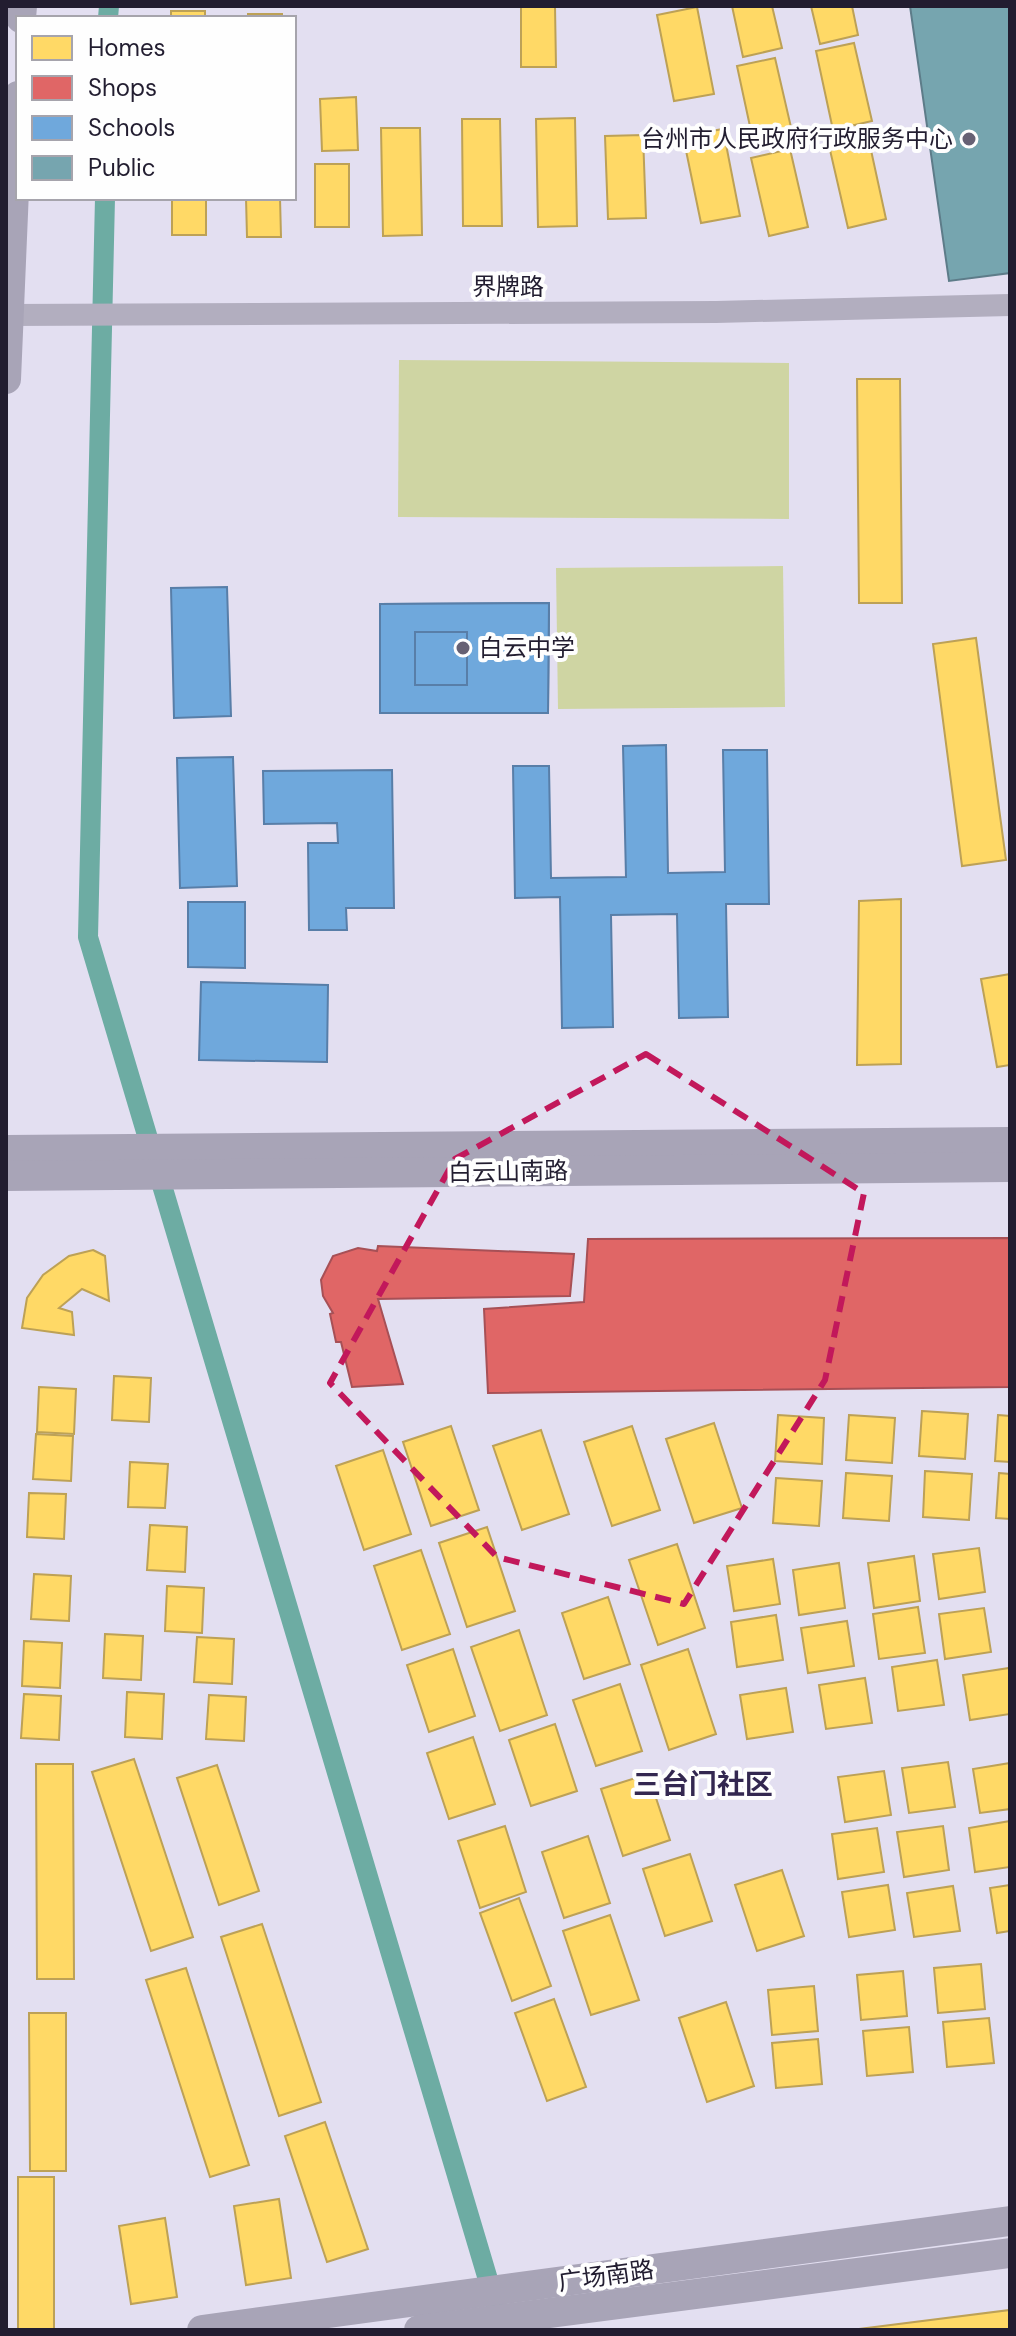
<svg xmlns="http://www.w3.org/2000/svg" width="1016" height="2336" font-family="'DM Sans','Noto Sans SC',sans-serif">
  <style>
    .green { fill: #cfd5a3 }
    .homes { fill: #ffd966; stroke: #bda156; stroke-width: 2 }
    .shops { fill: #e06666; stroke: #a75056; stroke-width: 2 }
    .schools { fill: #6fa8dc; stroke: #587ea8; stroke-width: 2; fill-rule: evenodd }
    .public { fill: #76a5af; stroke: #5d7c89; stroke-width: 2 }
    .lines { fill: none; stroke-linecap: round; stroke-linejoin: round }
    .canal { stroke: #6daca3; stroke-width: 20 }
    .street { stroke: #b2aebf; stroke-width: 22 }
    .secondary { stroke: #a8a4b7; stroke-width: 30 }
    .marked { fill: none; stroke: #c2185b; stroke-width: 6; stroke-dasharray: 16 10; stroke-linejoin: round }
    .poi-dot { fill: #666174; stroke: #fefefe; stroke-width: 3 }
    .labels { text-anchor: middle; stroke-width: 8; stroke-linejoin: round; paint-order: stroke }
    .poi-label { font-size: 24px; fill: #221d30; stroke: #fefefe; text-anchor: end }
    .street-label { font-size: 24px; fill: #221d30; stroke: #fefefe }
    .quarter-label { font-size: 28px; font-weight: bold; fill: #332750; stroke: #fefefe }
  </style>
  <rect width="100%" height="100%" fill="#e3dff1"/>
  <!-- green -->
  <g class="green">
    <polygon points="399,360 789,363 789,519 398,517"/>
    <polygon points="783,566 785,707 558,709 556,568"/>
  </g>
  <!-- homes -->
  <g class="homes">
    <polygon points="521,6 555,6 556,67 521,67"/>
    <polygon points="732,6 772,6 782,48 743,57"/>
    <polygon points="811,6 852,6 858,35 820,44"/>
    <polygon points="697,7 714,94 674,101 657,15"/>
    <rect x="171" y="11" width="34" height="7"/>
    <rect x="248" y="14" width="34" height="4"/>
    <polygon points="854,43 872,121 833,130 816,51"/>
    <polygon points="775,58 793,136 754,145 737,66"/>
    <polygon points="356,97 358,150 322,151 320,99"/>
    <polygon points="575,118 577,226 538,227 536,119"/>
    <polygon points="462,119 500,119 502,226 463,226"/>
    <polygon points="381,128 420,128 422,235 383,236"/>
    <polygon points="723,129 740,216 701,223 683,136"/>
    <polygon points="643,135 646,218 608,219 605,136"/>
    <polygon points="869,141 886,219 848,228 830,150"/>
    <polygon points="790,149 808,227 769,236 751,158"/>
    <rect x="315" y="164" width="34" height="63"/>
    <rect x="172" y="198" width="34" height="37"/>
    <polygon points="246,198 280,198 281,237 247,237"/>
    <polygon points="857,379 900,379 902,603 859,603"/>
    <polygon points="976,638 1006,860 962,866 933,644"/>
    <polygon points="901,899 901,1064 857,1065 859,901"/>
    <polygon points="1010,974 1010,1065 997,1067 981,979"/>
    <polygon points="93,1250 105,1256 109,1301 82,1289 59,1308 72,1312 74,1335 22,1328 27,1298 43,1275 69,1256"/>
    <polygon points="114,1376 151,1378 149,1422 112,1420"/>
    <polygon points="39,1387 76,1389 74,1434 37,1432"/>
    <polygon points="922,1411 968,1414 965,1459 919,1456"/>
    <polygon points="778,1415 824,1418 822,1464 775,1461"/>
    <polygon points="849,1415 895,1418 892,1463 846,1460"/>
    <polygon points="998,1415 1010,1416 1010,1462 995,1461"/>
    <polygon points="714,1423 742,1508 694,1523 666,1439"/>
    <polygon points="451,1426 479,1510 431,1526 403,1442"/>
    <polygon points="632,1426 660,1510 612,1526 584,1442"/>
    <polygon points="541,1430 569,1514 522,1530 493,1446"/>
    <polygon points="36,1434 73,1436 71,1481 33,1479"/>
    <polygon points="383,1450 411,1534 364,1550 336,1466"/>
    <polygon points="130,1462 168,1464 165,1508 128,1507"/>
    <polygon points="925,1471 972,1474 969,1520 923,1517"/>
    <polygon points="846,1473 892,1476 889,1521 843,1518"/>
    <polygon points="999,1473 1010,1474 1010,1519 996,1518"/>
    <polygon points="776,1478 822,1481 819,1526 773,1523"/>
    <polygon points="29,1493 66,1494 64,1539 27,1537"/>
    <polygon points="150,1525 187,1527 185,1572 147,1570"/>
    <polygon points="487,1527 515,1611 467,1627 439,1543"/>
    <polygon points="677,1544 705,1628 658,1645 629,1560"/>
    <polygon points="979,1548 985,1592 939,1599 933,1554"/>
    <polygon points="421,1550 450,1634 402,1650 374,1566"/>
    <polygon points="914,1556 920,1601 874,1608 868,1563"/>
    <polygon points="773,1559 780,1604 734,1611 727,1566"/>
    <polygon points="839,1563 845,1608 799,1615 793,1570"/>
    <polygon points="34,1574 71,1576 69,1621 31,1619"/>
    <polygon points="167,1586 204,1588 202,1633 165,1631"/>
    <polygon points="608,1597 630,1664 584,1679 562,1613"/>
    <polygon points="918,1607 925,1653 879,1659 873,1614"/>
    <polygon points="984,1608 991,1652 945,1659 939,1614"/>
    <polygon points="776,1615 783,1660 737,1667 731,1622"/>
    <polygon points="847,1621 854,1666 808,1673 801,1628"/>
    <polygon points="519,1630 547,1715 500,1731 471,1647"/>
    <polygon points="105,1634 143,1636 141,1680 103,1678"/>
    <polygon points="197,1637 234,1639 232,1684 194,1682"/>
    <polygon points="24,1641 62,1643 60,1688 22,1686"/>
    <polygon points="453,1649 475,1716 429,1732 407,1665"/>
    <polygon points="688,1649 716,1734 669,1750 641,1665"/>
    <polygon points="937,1660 944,1705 898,1711 892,1667"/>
    <polygon points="1009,1668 1010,1714 970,1720 963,1675"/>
    <polygon points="865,1678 872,1723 826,1729 819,1685"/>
    <polygon points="620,1684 642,1751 596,1766 573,1700"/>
    <polygon points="786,1688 793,1732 747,1739 740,1695"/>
    <polygon points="127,1692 164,1694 162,1739 125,1737"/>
    <polygon points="24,1694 61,1696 59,1740 21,1738"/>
    <polygon points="209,1695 246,1697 244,1741 206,1739"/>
    <polygon points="555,1724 577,1791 531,1806 509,1740"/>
    <polygon points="473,1737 495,1804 449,1819 427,1753"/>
    <polygon points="134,1759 193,1937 151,1951 92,1772"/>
    <polygon points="948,1762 955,1807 909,1813 902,1768"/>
    <polygon points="1010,1763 1010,1809 980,1813 973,1769"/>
    <polygon points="36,1764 73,1764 74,1979 37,1979"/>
    <polygon points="217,1765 259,1891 219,1905 177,1778"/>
    <polygon points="884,1771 891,1815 845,1822 838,1777"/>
    <polygon points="648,1774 670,1840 623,1856 601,1789"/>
    <polygon points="1010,1821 1010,1867 975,1872 969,1828"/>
    <polygon points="505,1826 526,1892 480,1908 458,1841"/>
    <polygon points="943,1826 949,1870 904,1877 897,1832"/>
    <polygon points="877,1828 884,1872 838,1879 832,1834"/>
    <polygon points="588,1836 610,1903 564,1918 542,1852"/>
    <polygon points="690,1854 712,1921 665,1936 643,1869"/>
    <polygon points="782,1870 804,1936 757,1951 735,1885"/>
    <polygon points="888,1885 895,1930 849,1937 842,1892"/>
    <polygon points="1010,1885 1010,1931 997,1933 990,1888"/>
    <polygon points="953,1886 960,1931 914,1937 907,1893"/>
    <polygon points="519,1898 551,1986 512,2001 480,1913"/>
    <polygon points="610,1915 639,2000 591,2015 563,1931"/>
    <polygon points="262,1924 321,2102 279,2116 221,1937"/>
    <polygon points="981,1964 985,2009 938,2013 934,1968"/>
    <polygon points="186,1968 249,2165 210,2177 146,1980"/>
    <polygon points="903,1971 907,2016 861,2020 857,1975"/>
    <polygon points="814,1986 818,2031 772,2035 768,1990"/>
    <polygon points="554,1999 586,2087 547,2101 515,2013"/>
    <polygon points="726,2002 754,2086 707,2102 679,2018"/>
    <polygon points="29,2013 66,2013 66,2171 30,2171"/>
    <polygon points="989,2018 994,2063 947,2067 943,2022"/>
    <polygon points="909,2027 913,2072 867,2076 863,2031"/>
    <polygon points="818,2039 822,2084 776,2088 772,2043"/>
    <polygon points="325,2122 368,2249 327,2262 285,2136"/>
    <rect x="18" y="2177" width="36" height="153"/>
    <polygon points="279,2199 291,2278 246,2285 234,2206"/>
    <polygon points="165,2218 177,2297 131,2304 119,2226"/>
    <polygon points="1010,2310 1010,2330 851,2330"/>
  </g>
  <!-- shops -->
  <g class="shops">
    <polygon points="1010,1238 1010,1387 488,1393 484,1309 584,1302 588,1239"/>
    <polygon points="378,1246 574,1254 570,1296 378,1299 403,1384 352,1387 341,1342 336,1342 330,1314 333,1313 323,1296 321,1280 333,1256 358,1248 377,1251"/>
  </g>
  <!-- schools -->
  <g class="schools">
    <polygon points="227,587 231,716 174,718 171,588"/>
    <polygon points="549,603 548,713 380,713 380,604"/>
    <path d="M549,603L548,713H380V604ZM415,632H467V685H415Z"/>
    <polygon points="666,745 668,873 725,872 723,750 767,750 769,904 726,904 728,1017 679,1018 677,914 611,915 613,1027 562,1028 560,897 515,898 513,766 549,766 551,878 626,877 623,746"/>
    <polygon points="233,757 237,886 180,888 177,758"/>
    <polygon points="392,770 394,908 346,908 347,930 309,930 308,843 338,843 337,823 264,824 263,771"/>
    <polygon points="188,902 245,902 245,968 188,967"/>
    <polygon points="201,982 328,985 327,1062 199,1060"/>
  </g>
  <!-- public -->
  <polygon class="public" points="910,6 1010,6 1010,273 949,281"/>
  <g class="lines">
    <!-- canal -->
    <g class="canal">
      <polyline points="108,18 109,6"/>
      <polyline points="105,198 88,937 495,2303"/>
    </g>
    <!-- street -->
    <polyline class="street" points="6,315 716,312 1010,305"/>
    <!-- secondary -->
    <g class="secondary">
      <polyline points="21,18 22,6"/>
      <polyline points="6,379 18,96"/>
      <polyline points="6,1150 1010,1142"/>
      <polyline points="6,1176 1010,1167"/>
      <polyline points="202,2330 1010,2221"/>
      <polyline points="419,2330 1010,2253"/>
    </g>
  </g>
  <!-- marked area -->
  <path class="marked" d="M646,1054L864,1193L825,1380L684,1604L497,1557L330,1383L455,1159Z"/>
  <!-- markers -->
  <g class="poi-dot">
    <circle cx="969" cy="139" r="8"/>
    <circle cx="463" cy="648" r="8"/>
  </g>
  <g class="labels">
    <!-- poi labels -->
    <g class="poi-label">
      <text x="953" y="147">台州市人民政府行政服务中心</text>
      <text x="479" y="656" text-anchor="start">白云中学</text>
    </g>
    <!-- street labels -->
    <g class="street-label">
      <text x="508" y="295">界牌路</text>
      <text transform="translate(508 1172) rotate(-1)" y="8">白云山南路</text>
      <text transform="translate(606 2276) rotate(-8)" y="8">广场南路</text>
    </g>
    <!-- quarter labels -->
    <g class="quarter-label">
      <text x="703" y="1794">三台门社区</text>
    </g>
  </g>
  <!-- border -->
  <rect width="1016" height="2336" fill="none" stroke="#221d30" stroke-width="16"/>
  <!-- legend -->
  <rect x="16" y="16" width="280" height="184" fill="#fefefe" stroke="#a6a4ac" stroke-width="2"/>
  <rect x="32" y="36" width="40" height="24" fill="#ffd966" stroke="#a6a4ac" stroke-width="2"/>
  <text x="88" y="56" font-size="24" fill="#221d30">Homes</text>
  <rect x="32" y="76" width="40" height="24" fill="#e06666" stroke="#a6a4ac" stroke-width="2"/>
  <text x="88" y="96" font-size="24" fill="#221d30">Shops</text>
  <rect x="32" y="116" width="40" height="24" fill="#6fa8dc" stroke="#a6a4ac" stroke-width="2"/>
  <text x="88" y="136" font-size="24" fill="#221d30">Schools</text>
  <rect x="32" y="156" width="40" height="24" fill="#76a5af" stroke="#a6a4ac" stroke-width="2"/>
  <text x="88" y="176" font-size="24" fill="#221d30">Public</text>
</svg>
